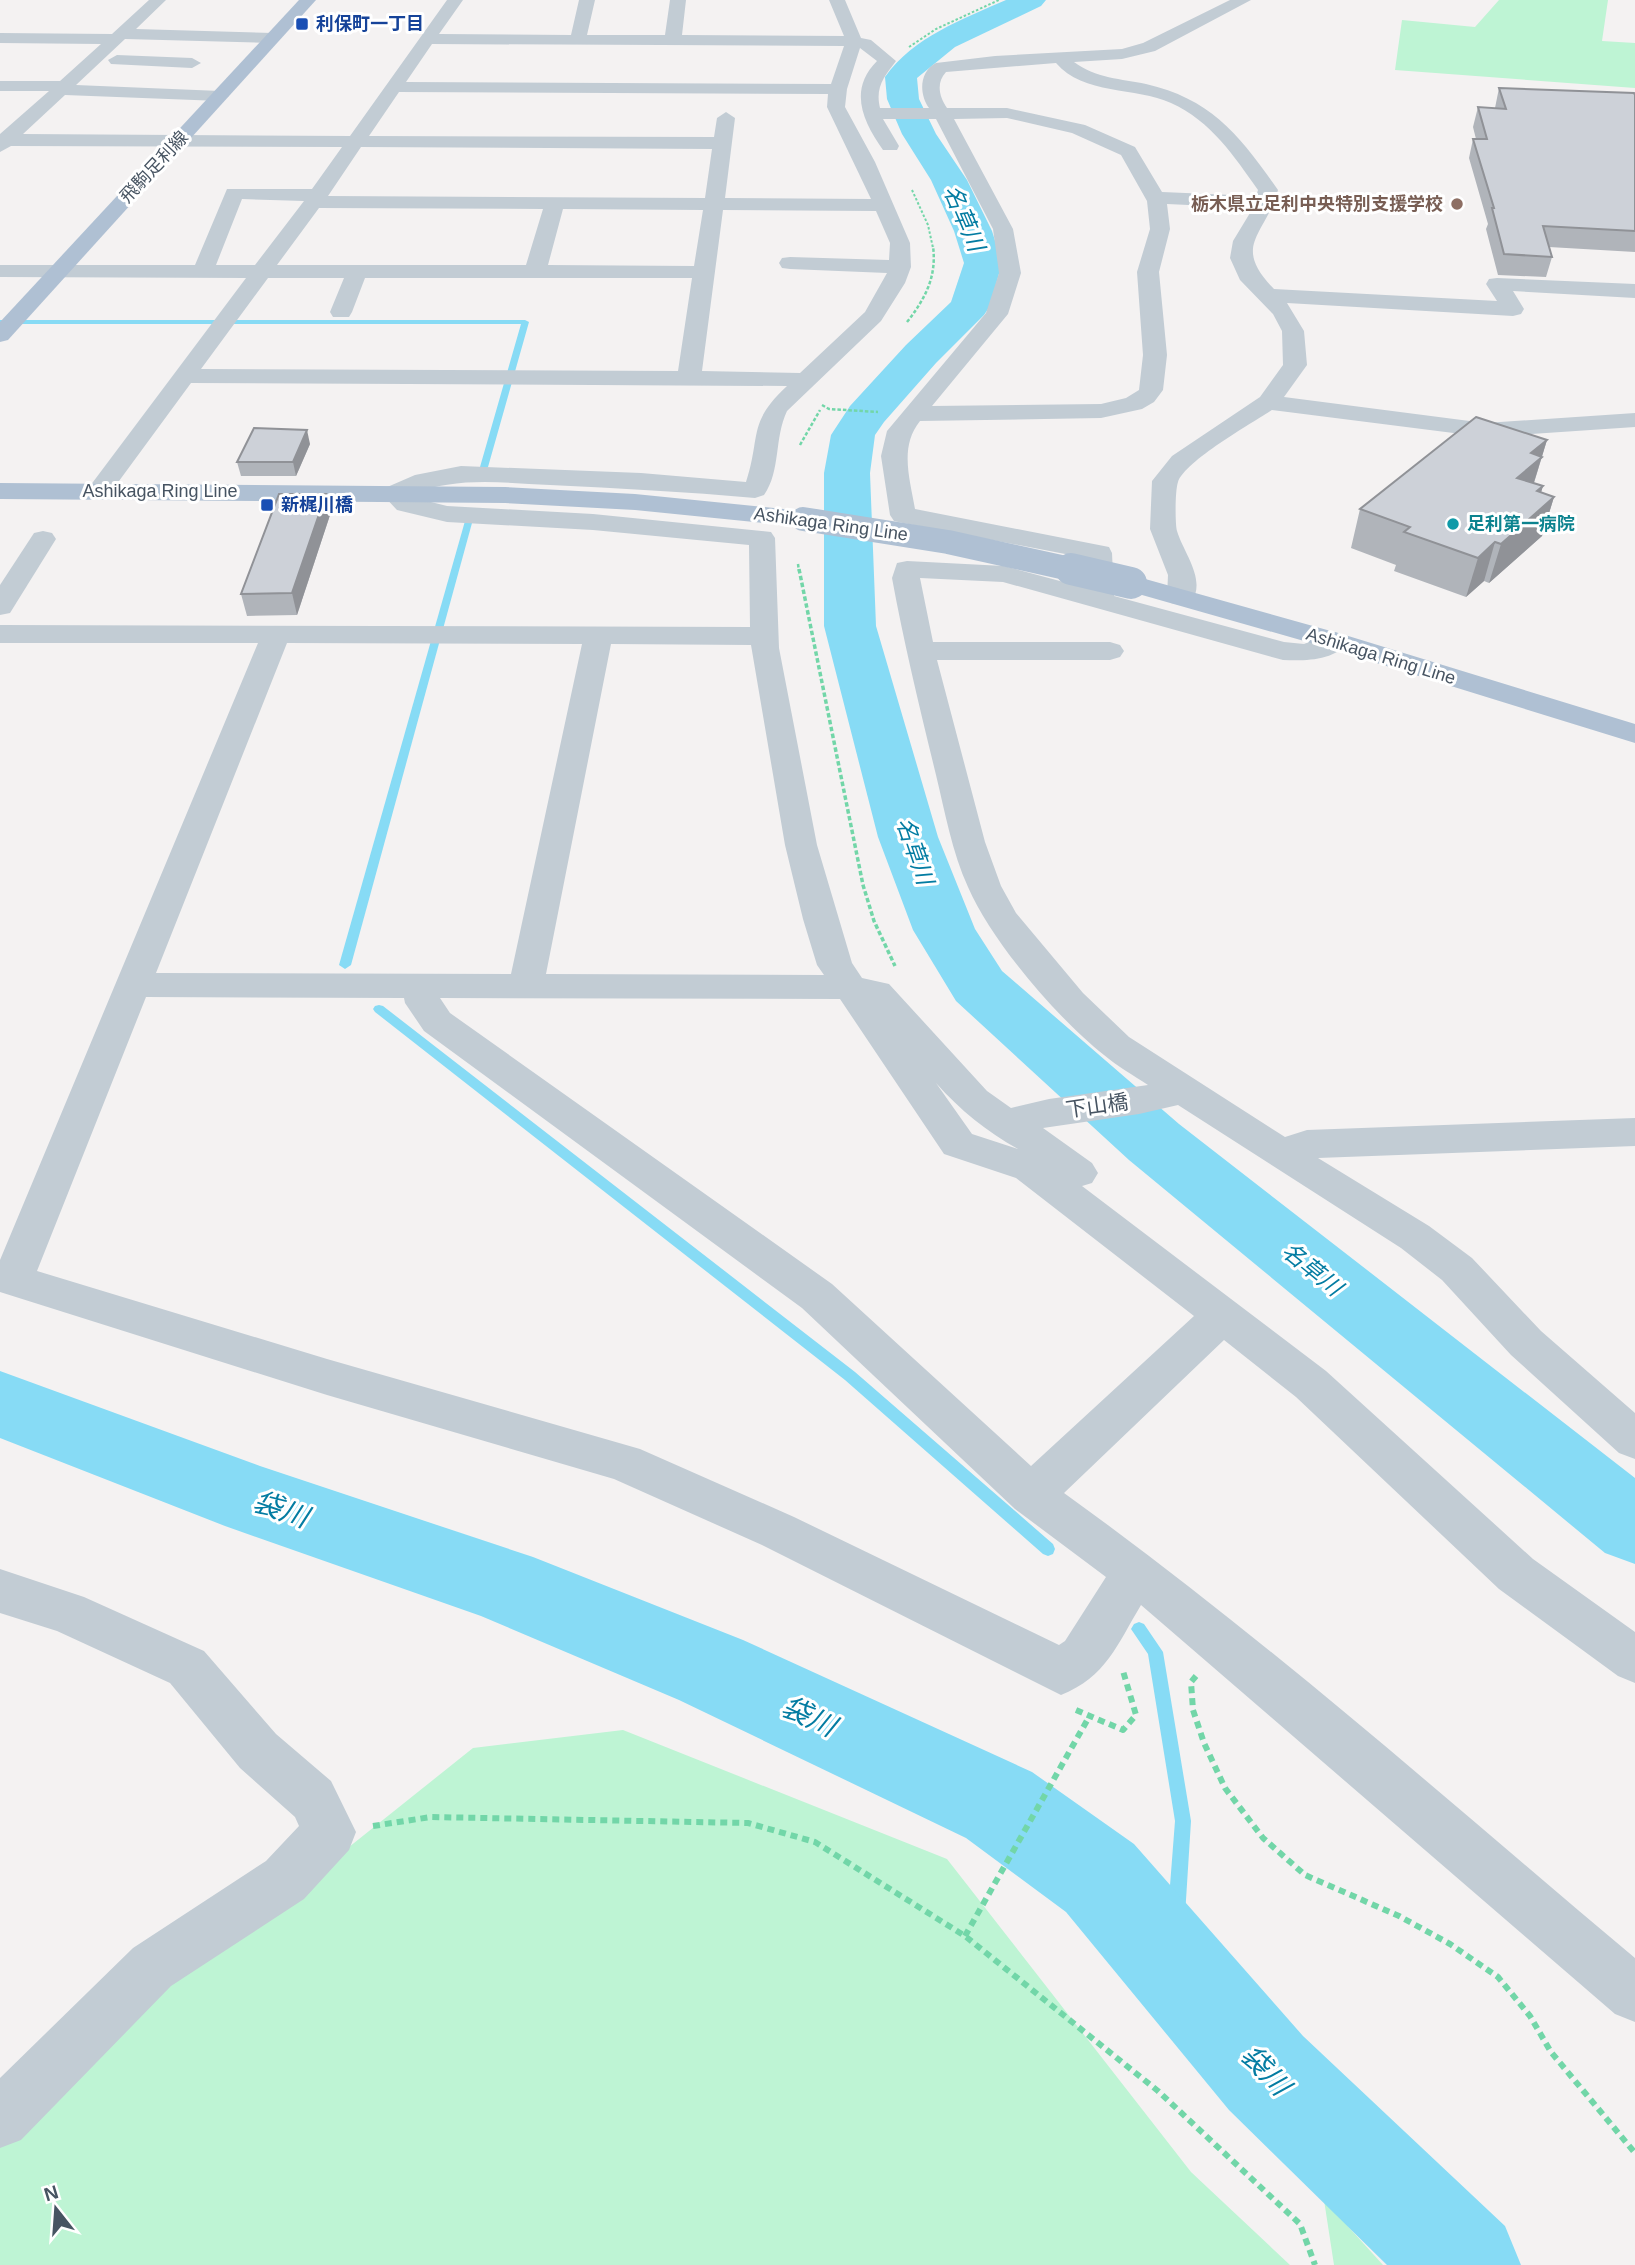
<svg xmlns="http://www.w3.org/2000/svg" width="1635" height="2265" font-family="Arial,'Noto Sans JP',sans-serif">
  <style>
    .green { fill: #bef4d4 }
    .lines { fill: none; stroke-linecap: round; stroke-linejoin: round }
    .stream { fill: #87dbf5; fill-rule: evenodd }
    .river { fill: #87dbf5; fill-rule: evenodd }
    .path-far3 { stroke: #72d6a8; stroke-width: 2; stroke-dasharray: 2.5 2; stroke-linecap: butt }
    .path-far2 { stroke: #72d6a8; stroke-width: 2.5; stroke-dasharray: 3.5 2; stroke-linecap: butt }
    .path-far1 { stroke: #72d6a8; stroke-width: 3.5; stroke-dasharray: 4.5 2.5; stroke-linecap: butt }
    .path { stroke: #72d6a8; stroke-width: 6; stroke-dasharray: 7 5; stroke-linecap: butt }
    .minor { fill: #c2ccd4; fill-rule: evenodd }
    .major { fill: #afc0d3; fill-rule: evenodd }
    .major-bridge-far1 { stroke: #afc0d3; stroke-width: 24 }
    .major-bridge { stroke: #afc0d3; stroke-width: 32 }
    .wall { fill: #b0b4ba }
    .shaded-wall { fill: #909297 }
    .building { fill: #cdd1d8; stroke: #909297; stroke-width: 2 }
    .transit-dot { fill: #1a4fb4; stroke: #fff; stroke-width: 2.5 }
    .education-dot { fill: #8d6e63; stroke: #fff; stroke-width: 2.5 }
    .culture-dot { fill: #0f9aa8; stroke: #fff; stroke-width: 2.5 }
    .labels { text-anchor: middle; stroke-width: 6; stroke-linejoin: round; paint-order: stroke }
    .far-transit-label { font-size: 18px; font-weight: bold; fill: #164399; stroke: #fff; text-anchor: start }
    .far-street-label { font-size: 18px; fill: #475462; stroke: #fff }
    .far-education-label { font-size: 18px; font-weight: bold; fill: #785e54; stroke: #fff; text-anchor: end }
    .far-culture-label { font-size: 18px; font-weight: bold; fill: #0d838f; stroke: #fff; text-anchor: start }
    .street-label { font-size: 21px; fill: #475462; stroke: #fff }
    .water-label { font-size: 23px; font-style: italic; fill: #037ca2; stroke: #fff }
    .near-water-label { font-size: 28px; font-style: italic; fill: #037ca2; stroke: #fff }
  </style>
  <rect width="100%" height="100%" fill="#f4f2f2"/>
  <!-- green -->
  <g class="green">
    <polygon points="1499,0 1608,0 1602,41 1635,43 1635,88 1395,70 1402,20 1475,27"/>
    <polygon points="623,1730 947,1859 1191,2172 1290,2265 0,2265 0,2143 175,1979 339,1855 473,1748"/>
    <polygon points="1324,2200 1383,2265 1334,2265"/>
  </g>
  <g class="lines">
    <!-- stream -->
    <g class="stream">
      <polygon points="0,320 525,320 529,322 488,467 484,469 480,467 521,324 0,324"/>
      <polygon points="465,521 472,523 351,965 345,969 339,965"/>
      <polygon points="379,1005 383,1006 855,1372 1053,1544 1055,1549 1053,1554 1048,1556 1043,1554 845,1380 375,1012 373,1009 375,1006"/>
      <polygon points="1139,1622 1144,1624 1163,1652 1191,1821 1182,1963 1179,1969 1173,1972 1167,1969 1164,1963 1175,1821 1148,1654 1131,1629 1134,1624"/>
    </g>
    <!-- river -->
    <g class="river">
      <path d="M1006,0H1046L1041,6L955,47L917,78L919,99L936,134L967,180L992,231L1002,263L990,306L984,315L936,363L884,422L875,435L870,473L876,626L938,837L975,929L1002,971L1179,1124L1635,1478V1564L1605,1553L1129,1160L956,1001L913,930L878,837L824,626V473L831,435L850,406L906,345L951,302L964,263L954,231L931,180L902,134L887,99L885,77C913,37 963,19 1006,0Z"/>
      <polygon points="0,1371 260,1466 533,1557 743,1640 1032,1772 1134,1844 1303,2036 1505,2226 1521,2265 1387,2265 1229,2110 1066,1912 966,1838 679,1700 481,1616 225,1526 0,1438"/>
    </g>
    <!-- path-far3 -->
    <g class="path-far3">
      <polyline points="909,47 936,29 999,0"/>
      <polyline points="912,190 928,225 933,248"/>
    </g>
    <!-- path-far2 -->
    <g class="path-far2">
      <path d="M907,322C925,299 937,277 933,246"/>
      <polyline points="822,405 829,409 878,412"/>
      <polyline points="800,445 820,410"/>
      <polyline points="798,564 799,571"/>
    </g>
    <!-- path-far1 -->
    <polyline class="path-far1" points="799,569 863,885 874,921 895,966"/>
    <!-- path -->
    <g class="path">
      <polyline points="1196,1676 1191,1682 1193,1710 1204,1743 1225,1788 1263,1838 1305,1875 1399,1916 1450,1944 1498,1977 1530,2016 1551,2052 1635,2153"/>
      <polyline points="1076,1710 1123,1730 1136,1715 1123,1671"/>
      <polyline points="373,1826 431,1817 748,1823 815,1842 965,1936 1158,2091 1300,2224 1315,2265"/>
      <polyline points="965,1936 1089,1717"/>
    </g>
    <!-- minor -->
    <g class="minor">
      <path d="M149,0H166L136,29L273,33L281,38L273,43L125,39L76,85L220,91L229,96L220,101L65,95L23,134L350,136L447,0H463L439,34L571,35L579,0H595L587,35H665L670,0H686L682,35L844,36L829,0H845L861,38L871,40L896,61C884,77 875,87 880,108H929C919,94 919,72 936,63L995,56L1122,49L1143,43L1230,0H1251L1155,51L1122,59L1074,62C1095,78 1122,79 1146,84C1212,99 1241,137 1278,190C1265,236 1231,245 1274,289L1497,301L1486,284L1489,279L1497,278L1635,284V298L1513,291L1524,309L1521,314L1513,316L1287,303L1304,331L1307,365L1284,397L1485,423L1635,413V427L1485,437L1272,410C1252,423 1185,461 1178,482C1175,490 1175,524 1177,531C1184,554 1207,580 1191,603L1181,605L1171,603L1167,597L1168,575L1150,529L1152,481L1172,456L1260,397L1283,365L1282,331L1273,314L1240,280L1230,258L1233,241L1253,208L1167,204L1170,229L1159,272L1167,355L1163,390L1154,402L1142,409L1101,418L920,421C899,447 910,479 915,509L1109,547L1112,553L1114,596L1284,642L1304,644L1335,632L1345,635L1349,641C1335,661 1305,661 1283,660L1003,582L920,578L933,642H1110L1120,645L1124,651L1120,657L1110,660H937L985,842L1001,886L1016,913L1083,993L1129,1037L1285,1137L1307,1130L1635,1118V1146L1318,1158L1429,1226L1472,1258L1541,1331L1635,1413V1459L1619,1453L1511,1355L1442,1280L1401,1248L1178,1105L1139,1114L1043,1128L1092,1163L1098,1173L1092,1183L1082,1186L1326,1371L1533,1559L1635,1632V1683L1618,1676L1499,1589L1296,1397L1224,1340L1064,1493C1263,1636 1447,1800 1635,1958V2022L1615,2014L1141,1605C1117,1645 1106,1677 1061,1695L762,1545L614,1479L327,1395L0,1292V1260L258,643H0V625L750,627L749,545L593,530L447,522L397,510L381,493L385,488L415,475L461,466L641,473L746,482C761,436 747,423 787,386L191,383L108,496L99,499L90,496L86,491L90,486L246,278L0,277V265H195L227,189H312L342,147L11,146L0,152V134L49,91H0V81H60L101,44L0,43V33L112,34ZM432,44L844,46L831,84L406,82ZM860,48L877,61C848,90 863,122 883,150H897L899,146L883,119H936L993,229L999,273L986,313L887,431L881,456L890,515L894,521L903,523L1086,558V588L1004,566L907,561L897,563L892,578C904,644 920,709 936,775C945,812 952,852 968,887C992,942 1057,1018 1104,1055C1117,1066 1133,1075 1148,1085L1049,1099L1011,1108L987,1091L889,984L862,978L852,963L817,845L779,648L775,538L771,532L593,514L447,506L415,498L411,495C455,476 503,483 550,485C618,488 687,492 755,498L764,495C781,471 774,438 787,411L881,321L905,283L911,267L910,243L875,162L845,107L847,89ZM1056,63C1083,95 1136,87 1171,103C1211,121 1234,156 1258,190L1256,196L1162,192L1135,147L1085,125L1007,108H947C939,96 936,83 946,72ZM399,92L828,94L827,107L871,199L725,198L735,118L726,112L717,118L714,137L369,136ZM1007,118L1072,133L1121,155L1147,201L1150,229L1137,272L1143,355L1139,390L1126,398L1101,404L932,406L1008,314L1021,273L1013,229L954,119ZM361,147L712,149L705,198L328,196ZM242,199L304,201L255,265H216ZM319,208L543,209L526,265H277ZM563,209L703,210L694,266L548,265ZM723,210L876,211L890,243L889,260L790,257L782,258L779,263L782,268L790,269L887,273L865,312L800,373L702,371ZM268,278H344L330,312L333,317H349L352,312L365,278H692L678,371L201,369ZM287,643L582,644L511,974L156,973ZM611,644L751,645L785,845L803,919L817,965L824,975L546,974ZM146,997L404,998L405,1003L424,1031L802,1308L1015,1509L1106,1577L1065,1641L1059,1645L794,1517L640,1449L327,1359L37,1271ZM440,998L840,999L944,1154L1016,1178L1194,1316L1031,1466L832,1284L450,1013ZM936,1083C961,1111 986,1131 1018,1149L972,1134Z"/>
      <polygon points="117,55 192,58 201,63 192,68 111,64 108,60"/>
      <polygon points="43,531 52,533 56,539 10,613 0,615 0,585 34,533"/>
      <polygon points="0,1569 84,1597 204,1651 276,1734 331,1781 356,1832 349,1850 304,1899 171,1986 21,2140 0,2148 0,2078 133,1948 266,1861 299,1826 295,1817 240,1768 170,1683 57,1631 0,1613"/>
    </g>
    <!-- major -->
    <g class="major">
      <polygon points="299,0 316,0 8,340 0,342 0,322"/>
      <polygon points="0,483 505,487 635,494 803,511 812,513 816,519 812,525 803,527 635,510 505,503 0,499"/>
      <polygon points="1131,575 1345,635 1635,724 1635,743 1325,647 1121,589 1117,583 1121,577"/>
    </g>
    <!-- major-bridge-far1 -->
    <polyline class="major-bridge-far1" points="803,519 948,542 1079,571"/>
    <!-- major-bridge -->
    <polyline class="major-bridge" points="1071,569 1131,583"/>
  </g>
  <!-- wall -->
  <g class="wall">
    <polygon points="1499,88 1635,95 1635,252 1549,247 1552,257 1546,277 1498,275 1486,229 1488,224 1469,158 1473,139 1476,139 1473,127 1478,107 1495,108"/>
    <polygon points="1547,440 1534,483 1543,486 1541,492 1554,497 1542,536 1489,583 1484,581 1466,597 1394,571 1396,565 1351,548 1360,509"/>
    <polygon points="310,444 296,476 241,476 237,462"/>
    <polygon points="330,515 297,615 247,616 241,594"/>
  </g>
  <!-- shaded-wall -->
  <g class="shaded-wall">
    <polygon points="307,430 310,444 296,476 293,462"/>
    <polygon points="1547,440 1530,495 1517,478 1531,453"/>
    <polygon points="1543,486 1534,515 1554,497 1542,536 1489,583 1501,544 1537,491"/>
    <polygon points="326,494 330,515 297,615 292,593"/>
    <polygon points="1495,542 1484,581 1466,597 1478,558"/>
  </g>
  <!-- building -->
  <g class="building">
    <polygon points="1499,88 1634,93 1635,95 1635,231 1543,226 1552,257 1504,254 1492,208 1494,208 1473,139 1487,139 1478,107 1506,109"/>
    <polygon points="1476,417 1547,440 1531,453 1542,457 1517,478 1543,486 1537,491 1554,497 1501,544 1495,542 1478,558 1404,532 1410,527 1360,509"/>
    <polygon points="254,428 307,430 293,462 237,462"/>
    <polygon points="279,494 326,494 292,593 241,594"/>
  </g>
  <!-- markers -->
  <g class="transit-dot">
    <rect x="295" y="17" width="14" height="14" rx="3.5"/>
    <rect x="260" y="498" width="14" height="14" rx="3.5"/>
  </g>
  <circle class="education-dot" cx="1457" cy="204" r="7"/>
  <circle class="culture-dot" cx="1453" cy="524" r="7"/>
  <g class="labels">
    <!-- far-transit labels -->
    <g class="far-transit-label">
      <text x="316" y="30">利保町一丁目</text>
      <text x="281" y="511">新梶川橋</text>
    </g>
    <!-- far-street labels -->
    <g class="far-street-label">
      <text transform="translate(154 167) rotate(-47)" y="6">飛駒足利線</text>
      <text x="160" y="497">Ashikaga Ring Line</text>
      <text transform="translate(831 524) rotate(8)" y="6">Ashikaga Ring Line</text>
      <text transform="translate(1381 656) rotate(17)" y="6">Ashikaga Ring Line</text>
    </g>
    <!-- far-education labels -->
    <g class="far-education-label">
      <text x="1443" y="210">栃木県立足利中央特別支援学校</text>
    </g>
    <!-- far-culture labels -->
    <g class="far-culture-label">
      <text x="1467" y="530">足利第一病院</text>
    </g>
    <!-- street labels -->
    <g class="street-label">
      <text transform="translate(1097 1106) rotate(-8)" y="7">下山橋</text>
    </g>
    <!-- water labels -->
    <g class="water-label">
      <text transform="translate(964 218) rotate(67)" y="8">名草川</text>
      <text transform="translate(915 851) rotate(71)" y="8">名草川</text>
      <text transform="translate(1312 1269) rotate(39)" y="8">名草川</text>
    </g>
    <!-- near-water labels -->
    <g class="near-water-label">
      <text transform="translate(281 1509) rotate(19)" y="10">袋川</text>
      <text transform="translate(809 1716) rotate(25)" y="10">袋川</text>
      <text transform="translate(1266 2070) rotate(47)" y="10">袋川</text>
    </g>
  </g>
  <!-- north arrow -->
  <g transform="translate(56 2209) rotate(343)" stroke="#ffffff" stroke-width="5" paint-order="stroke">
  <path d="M0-5L12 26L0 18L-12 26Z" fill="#475462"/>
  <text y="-10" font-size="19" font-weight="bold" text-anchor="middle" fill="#475462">N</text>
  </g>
</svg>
